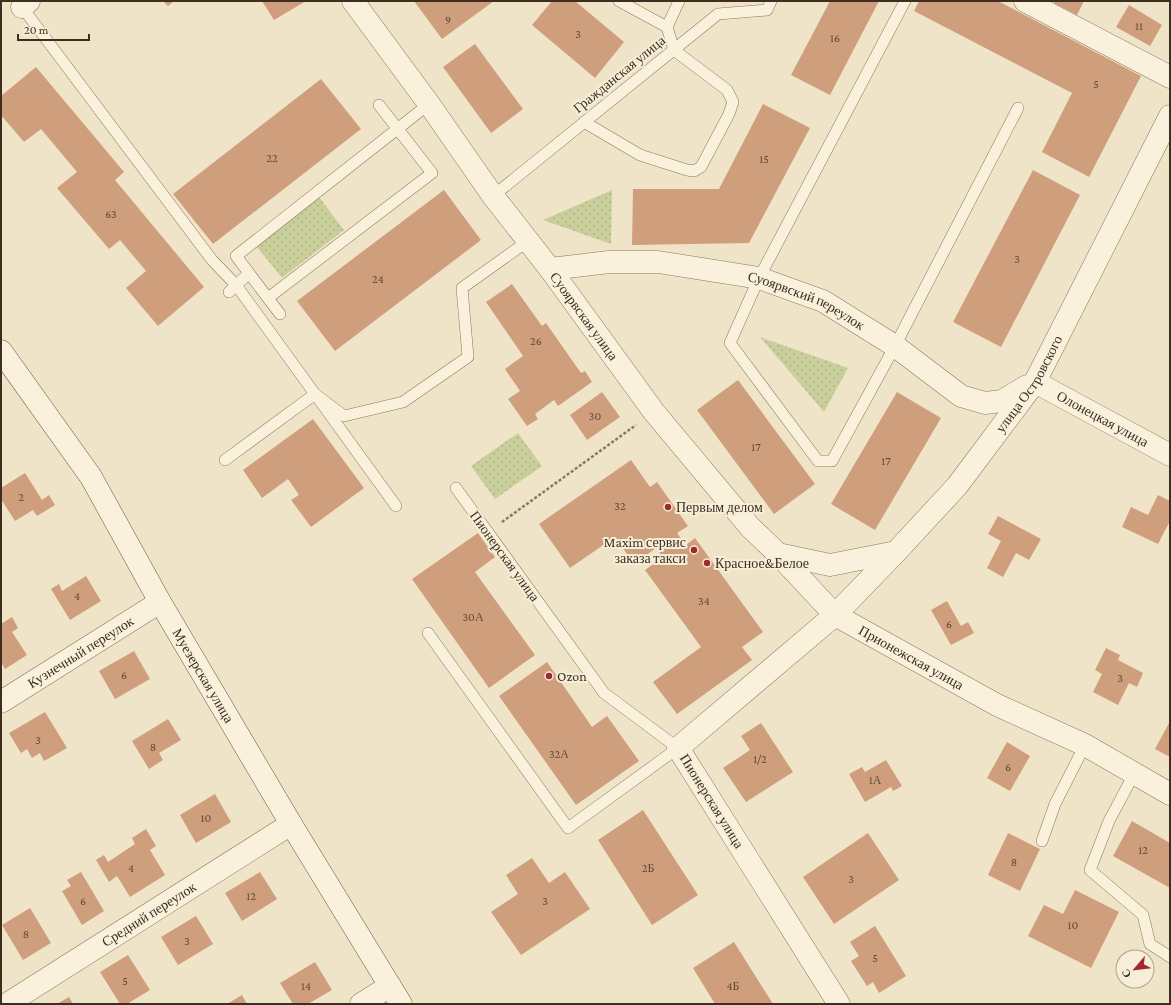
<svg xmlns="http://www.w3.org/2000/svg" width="1171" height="1005" font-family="'Crimson Pro',serif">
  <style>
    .grass { fill: url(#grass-dots) }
    .building { fill: #cf9f7d }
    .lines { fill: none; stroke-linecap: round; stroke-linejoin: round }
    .lane-casing { stroke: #8d765c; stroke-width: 12 }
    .street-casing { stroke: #8d765c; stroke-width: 23 }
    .secondary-casing { stroke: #6f573f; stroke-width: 23 }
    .path { stroke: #8d765c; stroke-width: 2.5; stroke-dasharray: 3 2; stroke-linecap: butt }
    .lane { stroke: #faf1dc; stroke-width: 11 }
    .street { stroke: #faf1dc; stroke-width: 22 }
    .secondary { stroke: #faf1dc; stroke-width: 22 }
    .poi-dot { fill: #9e2a2b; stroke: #f7eed8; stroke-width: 1.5 }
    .labels { text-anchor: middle; stroke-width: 4; stroke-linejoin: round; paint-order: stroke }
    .number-label { font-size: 12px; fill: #624a37 }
    .street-label { font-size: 14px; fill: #3d2e20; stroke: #f7eed8 }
    .poi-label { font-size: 14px; fill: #3d2e20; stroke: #f7eed8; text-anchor: start }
  </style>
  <defs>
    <pattern id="grass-dots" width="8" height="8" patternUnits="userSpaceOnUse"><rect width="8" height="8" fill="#c9cf9b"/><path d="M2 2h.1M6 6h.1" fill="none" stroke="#aeb285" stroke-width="1.8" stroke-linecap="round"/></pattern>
  </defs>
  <rect width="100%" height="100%" fill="#f0e4c8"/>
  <!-- grass -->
  <g class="grass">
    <polygon points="612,190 611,244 543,220"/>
    <polygon points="319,197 344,230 282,278 257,247"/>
    <polygon points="760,337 848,368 824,412"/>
    <polygon points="518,433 542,466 495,499 471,466"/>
  </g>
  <!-- building -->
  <g class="building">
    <polygon points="163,1 174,1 168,6"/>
    <polygon points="262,1 306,1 274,20"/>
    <polygon points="414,1 494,1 442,39"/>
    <polygon points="552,1 575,1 624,42 595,78 532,25"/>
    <polygon points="830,1 879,1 830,95 791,75"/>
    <polygon points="919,1 998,1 1141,76 1089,177 1042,152 1072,93 914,11"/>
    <polygon points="1055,1 1084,1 1077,15 1054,3"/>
    <polygon points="1129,5 1162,25 1150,46 1116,27"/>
    <polygon points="475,44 523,109 491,133 443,67"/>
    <polygon points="36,67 124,172 115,180 204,287 158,326 126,288 146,271 120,240 109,249 57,188 77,172 41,129 24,142 1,115 1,96"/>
    <polygon points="321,79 361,129 213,244 173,194"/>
    <polygon points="763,104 810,128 749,243 632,245 633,189 719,189"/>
    <polygon points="1033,170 1080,195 1001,347 953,322"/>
    <polygon points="444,190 481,240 335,351 297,301"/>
    <polygon points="512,284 542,326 546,323 581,373 585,371 592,382 558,406 554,400 535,414 538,419 527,426 508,399 520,391 505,369 523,356 486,302"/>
    <polygon points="738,380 815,484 774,514 697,410"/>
    <polygon points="602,392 620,417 587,440 570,415"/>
    <polygon points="897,392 941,418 875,530 831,504"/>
    <polygon points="313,419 364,488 311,527 291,500 299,495 288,479 262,498 243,470"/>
    <polygon points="631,460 650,487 657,482 688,526 677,533 686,545 695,538 763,632 742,647 752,660 677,714 653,682 701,647 645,570 663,557 656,548 634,564 615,537 570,568 539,524"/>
    <polygon points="25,473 42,500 49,495 55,505 37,516 33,510 15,521 1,499 1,488"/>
    <polygon points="1158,495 1170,501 1170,521 1158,544 1122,527 1131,507 1148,515"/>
    <polygon points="998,516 1041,539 1029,560 1016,553 1003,577 987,568 1001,541 988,534"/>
    <polygon points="478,533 495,557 475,572 535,655 489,688 412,579"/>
    <polygon points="86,576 101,601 70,620 51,589 59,584 62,591"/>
    <polygon points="947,601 961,626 968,622 974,633 951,645 931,610"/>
    <polygon points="12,617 18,628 12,632 27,655 5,669 1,662 1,624"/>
    <polygon points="1106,648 1120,655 1118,660 1143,673 1137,687 1129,683 1118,705 1093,692 1102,674 1095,670"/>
    <polygon points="134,651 150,679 115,699 99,671"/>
    <polygon points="547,662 592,727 607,716 639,761 576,805 499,696"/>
    <polygon points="45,712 67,748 44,761 40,753 32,758 27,749 21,753 9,733"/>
    <polygon points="168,719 181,740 159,753 163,760 149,769 132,741"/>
    <polygon points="761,723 793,772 746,802 723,768 750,750 741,736"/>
    <polygon points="1169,723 1170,724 1170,757 1155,749"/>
    <polygon points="1007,742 1030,756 1010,791 987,778"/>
    <polygon points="886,760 902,786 893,791 891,787 865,802 849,774 862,767 865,772"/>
    <polygon points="215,794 231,822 196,843 180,815"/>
    <polygon points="643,810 698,895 652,925 598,840"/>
    <polygon points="1132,821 1170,843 1170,888 1113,856"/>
    <polygon points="146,829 156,846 150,850 165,875 130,897 117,876 109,882 96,860 104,855 108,862 135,844 132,838"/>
    <polygon points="868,833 899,880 834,924 803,877"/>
    <polygon points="1008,833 1040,849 1020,891 988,875"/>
    <polygon points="532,858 549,883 565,872 590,909 521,955 491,912 518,894 506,875"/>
    <polygon points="81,872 104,911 82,925 62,891 71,886 67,880"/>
    <polygon points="260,872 277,899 242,921 225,893"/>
    <polygon points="1075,890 1119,912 1091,968 1028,936 1044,905 1063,914"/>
    <polygon points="30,908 51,943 23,960 2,925"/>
    <polygon points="196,916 213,944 178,965 161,937"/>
    <polygon points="875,926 906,976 879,993 873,982 867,986 851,961 859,956 850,942"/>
    <polygon points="734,942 773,1004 715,1004 693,968"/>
    <polygon points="128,955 150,990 127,1004 120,1004 100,972"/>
    <polygon points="315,962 332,990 308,1004 293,1004 280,983"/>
    <polygon points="242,995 247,1004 227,1004"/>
    <polygon points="69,997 73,1004 57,1004"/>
  </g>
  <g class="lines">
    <!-- lane casing -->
    <g class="lane-casing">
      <g id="lane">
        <polyline points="619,1 667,27"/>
        <polyline points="905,1 759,278 730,343 818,461 832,461 895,346 1018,108"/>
        <polyline points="22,7 212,260 236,285 396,506"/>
        <polyline points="584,122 640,155 687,170 694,171 701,167 729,114 733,102 727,90 674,50 667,27 679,1"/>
        <polyline points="493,196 718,14 767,10 771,1"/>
        <polyline points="229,292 249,273"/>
        <polyline points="268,298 432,173 379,105"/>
        <polyline points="280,314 236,256 429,104"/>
        <polyline points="225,460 315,394 344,416 403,402 468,357 462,288 528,241"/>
        <polyline points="428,633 568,828 678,748 604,693 456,488"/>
        <polyline points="1134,774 1109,821 1090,870 1143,915 1150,944 1170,957"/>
        <polyline points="1042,841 1055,804 1085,745"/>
      </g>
    </g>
    <!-- street casing -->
    <g class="street-casing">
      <g id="street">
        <path id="s1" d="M353,1L429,104L493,196L550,269L654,412L750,527L778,554L835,615L997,705L1085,745L1170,794"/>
        <polyline points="1025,1 1170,77"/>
        <polyline points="22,7 29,1"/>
        <path id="s2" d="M550,269L609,262H658L759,278L823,301L895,346L961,396L985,403L1002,401L1027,386"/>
        <path id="s3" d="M1035,382L1170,455"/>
        <polyline points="778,554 830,565 896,552"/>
        <path id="s4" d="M1,702L160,602"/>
        <path id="s5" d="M7,1004L291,824"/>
        <polyline points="361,1004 390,986"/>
        <path id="s6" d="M839,1004L678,748L835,615L896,552L957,486L1035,382L1170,116"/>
      </g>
    </g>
    <!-- secondary casing -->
    <g class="secondary-casing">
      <g id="secondary">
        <path id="s7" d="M1,351L91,477L160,602L291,824L401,1004"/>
      </g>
    </g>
    <!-- path -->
    <polyline class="path" points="502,522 636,425"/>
    <!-- lane -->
    <use href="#lane" class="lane"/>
    <!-- street -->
    <use href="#street" class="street"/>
    <!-- secondary -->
    <use href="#secondary" class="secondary"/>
  </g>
  <!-- markers -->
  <g class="poi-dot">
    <circle cx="668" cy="507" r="4"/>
    <circle cx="694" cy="550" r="4"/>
    <circle cx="707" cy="563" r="4"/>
    <circle cx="549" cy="676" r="4"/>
  </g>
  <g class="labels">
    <!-- number labels -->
    <g class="number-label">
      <text x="448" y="24">9</text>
      <text x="1139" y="30">11</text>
      <text x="578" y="38">3</text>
      <text x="835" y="42">16</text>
      <text x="1096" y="88">5</text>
      <text x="272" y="162">22</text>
      <text x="764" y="163">15</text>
      <text x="111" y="218">63</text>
      <text x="1017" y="263">3</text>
      <text x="378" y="283">24</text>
      <text x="536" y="345">26</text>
      <text x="595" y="420">30</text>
      <text x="756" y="451">17</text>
      <text x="886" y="465">17</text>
      <text x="21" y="501">2</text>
      <text x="620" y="510">32</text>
      <text x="77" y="600">4</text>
      <text x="704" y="605">34</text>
      <text x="473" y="621">30А</text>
      <text x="949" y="628">6</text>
      <text x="124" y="679">6</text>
      <text x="1120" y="682">3</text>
      <text x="38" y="744">3</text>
      <text x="153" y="751">8</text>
      <text x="559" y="758">32А</text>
      <text x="760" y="763">1/2</text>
      <text x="1008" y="771">6</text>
      <text x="875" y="784">1А</text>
      <text x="206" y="822">10</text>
      <text x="1143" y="854">12</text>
      <text x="1014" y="866">8</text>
      <text x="131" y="872">4</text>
      <text x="648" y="872">2Б</text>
      <text x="851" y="883">3</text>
      <text x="251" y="900">12</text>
      <text x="83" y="905">6</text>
      <text x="545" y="905">3</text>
      <text x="1073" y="929">10</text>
      <text x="26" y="938">8</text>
      <text x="187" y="945">3</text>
      <text x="875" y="962">5</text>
      <text x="125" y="985">5</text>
      <text x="306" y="990">14</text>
      <text x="733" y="990">4Б</text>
    </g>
    <!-- street labels -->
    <g class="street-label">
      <text transform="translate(619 74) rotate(-39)" y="5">Гражданская улица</text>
      <text dy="5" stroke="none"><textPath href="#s2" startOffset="263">Суоярвский переулок</textPath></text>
      <text dy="5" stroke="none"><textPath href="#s1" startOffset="391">Суоярвская улица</textPath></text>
      <text dy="5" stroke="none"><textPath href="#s6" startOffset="811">улица Островского</textPath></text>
      <text dy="5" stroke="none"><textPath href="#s3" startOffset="77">Олонецкая улица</textPath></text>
      <text transform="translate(505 556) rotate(54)" y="5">Пионерская улица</text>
      <text dy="5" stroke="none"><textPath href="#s4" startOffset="94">Кузнечный переулок</textPath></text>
      <text dy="5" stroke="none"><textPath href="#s1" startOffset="869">Прионежская улица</textPath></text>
      <text dy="5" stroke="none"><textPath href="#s7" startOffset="383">Муезерская улица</textPath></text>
      <text transform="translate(712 801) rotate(58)" y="5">Пионерская улица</text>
      <text dy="5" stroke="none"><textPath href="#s5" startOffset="168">Средний переулок</textPath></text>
    </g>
    <!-- poi labels -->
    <g class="poi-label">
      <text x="676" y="512">Первым делом</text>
      <text x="686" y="547" text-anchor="end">Maxim сервис<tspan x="686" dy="16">заказа такси</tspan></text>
      <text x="715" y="568">Красное&amp;Белое</text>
      <text x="557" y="681">Ozon</text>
    </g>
  </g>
  <!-- border -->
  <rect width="1171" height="1005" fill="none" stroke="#3d2e20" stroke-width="4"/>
  <!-- north arrow -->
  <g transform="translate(1135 969) rotate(242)"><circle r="19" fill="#f7eed8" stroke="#ada18e"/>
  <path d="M0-3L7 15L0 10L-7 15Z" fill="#9e2a2b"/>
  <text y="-6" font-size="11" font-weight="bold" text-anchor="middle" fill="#3d2e20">С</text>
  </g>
  <!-- scale -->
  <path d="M18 34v6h71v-6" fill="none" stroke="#3d2e20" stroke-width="2"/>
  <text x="24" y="34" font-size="12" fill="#3d2e20" stroke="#f7eed8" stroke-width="3" paint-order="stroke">20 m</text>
</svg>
